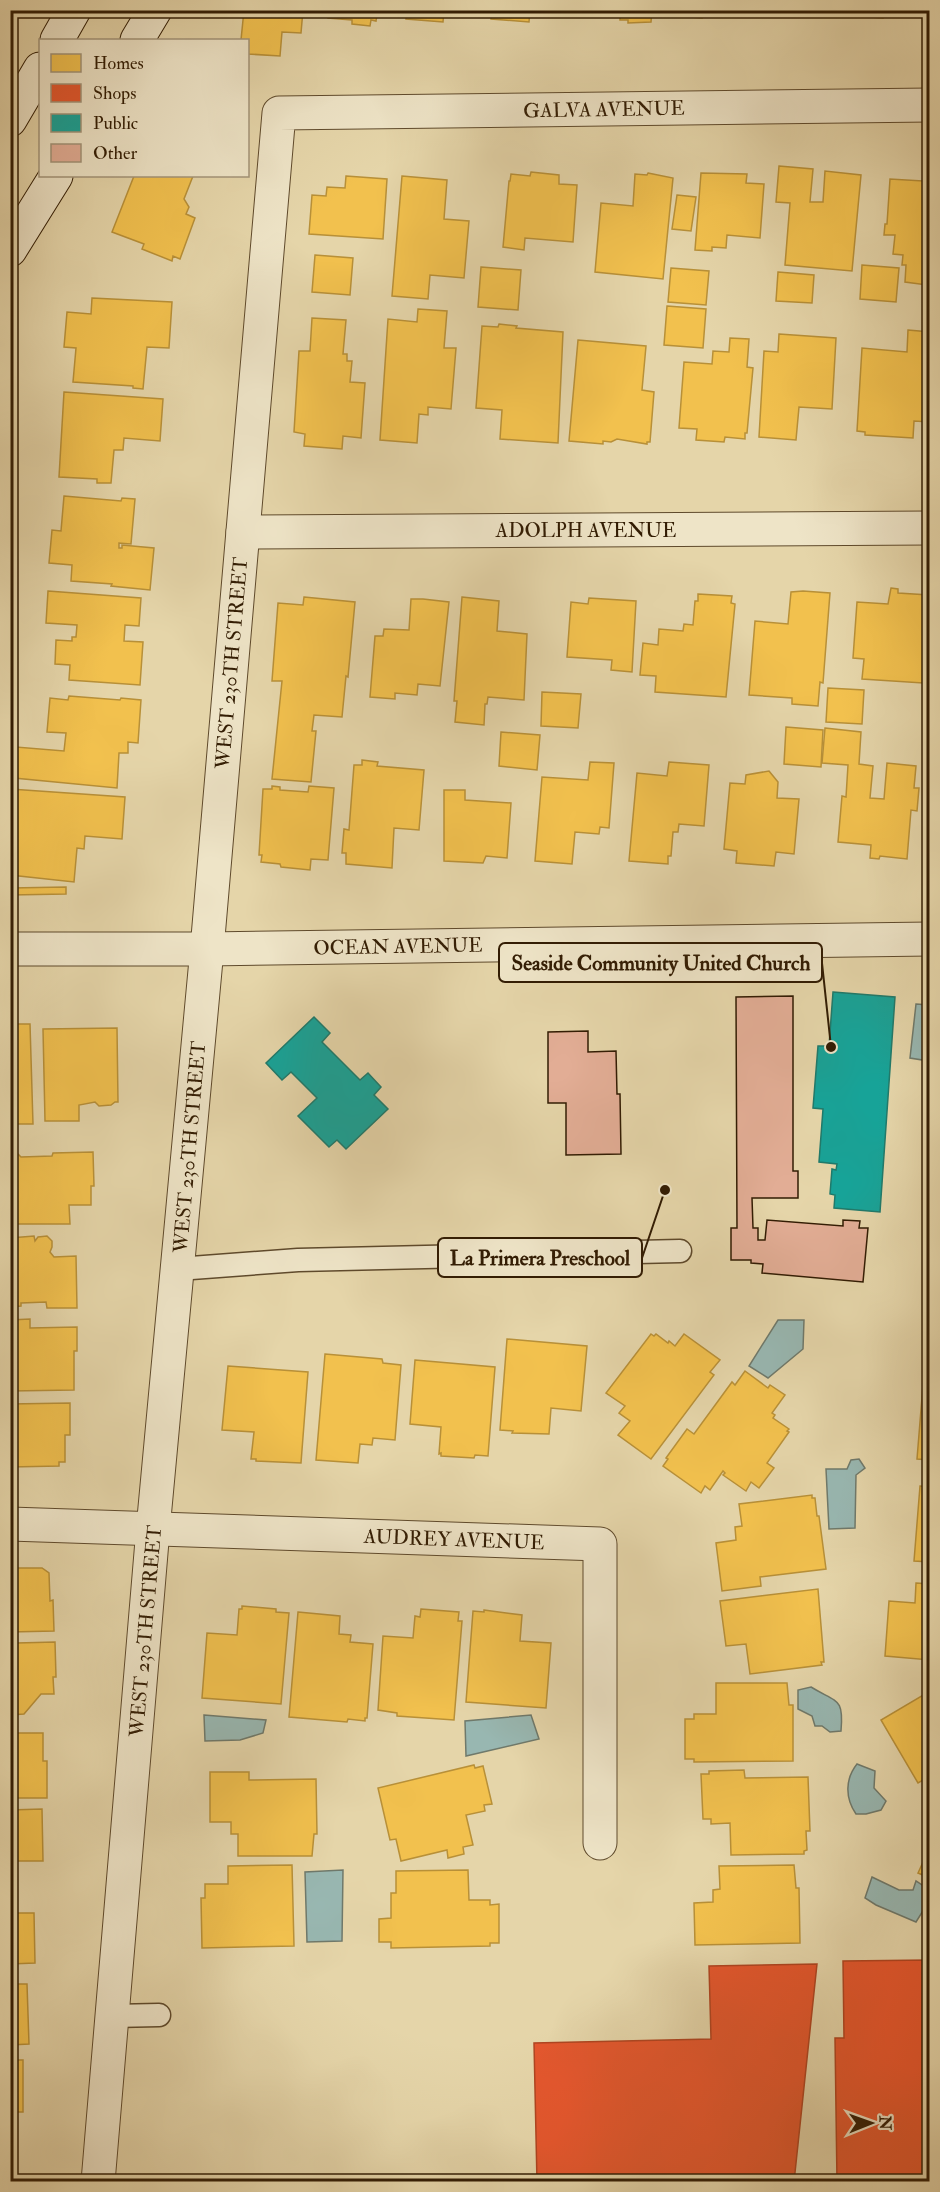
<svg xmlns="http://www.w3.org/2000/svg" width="940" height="2192" font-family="'IM FELL Double Pica',serif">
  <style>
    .water { fill: #98b7b1; stroke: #6f796b; stroke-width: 1.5 }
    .homes { fill: #f2c14e; stroke: #b89038; stroke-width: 1.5 }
    .shops { fill: #e4572e; stroke: #af4521; stroke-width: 1.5 }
    .public { fill: #17a398; stroke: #1f7a6b; stroke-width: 1.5 }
    .building { fill: #e2ad95; stroke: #321c03; stroke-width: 1.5 }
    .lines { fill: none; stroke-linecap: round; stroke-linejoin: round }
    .service-casing { stroke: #5f4a2c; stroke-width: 25 }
    .minor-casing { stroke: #5f4a2c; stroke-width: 35 }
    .tertiary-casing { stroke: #5f4a2c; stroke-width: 35 }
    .secondary-casing { stroke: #321c03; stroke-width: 35 }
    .service { stroke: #eee4c7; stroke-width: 22 }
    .minor { stroke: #eee4c7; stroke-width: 33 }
    .tertiary { stroke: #eee4c7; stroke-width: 33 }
    .secondary { stroke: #eee4c7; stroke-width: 33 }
    .labels { text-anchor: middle; stroke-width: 6; stroke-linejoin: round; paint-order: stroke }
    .street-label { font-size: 20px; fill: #321c03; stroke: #eee4c7 }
    .leader { fill: none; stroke: #321c03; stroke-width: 2 }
    .callout-dot { fill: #321c03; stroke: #eee4c7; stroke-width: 2 }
    .callout { fill: #eee4c7; stroke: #321c03; stroke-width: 2 }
    .callout-label { font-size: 21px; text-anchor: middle; font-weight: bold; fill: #321c03 }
  </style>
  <rect width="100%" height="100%" fill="#e5d5a9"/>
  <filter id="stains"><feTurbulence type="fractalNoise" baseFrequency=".00333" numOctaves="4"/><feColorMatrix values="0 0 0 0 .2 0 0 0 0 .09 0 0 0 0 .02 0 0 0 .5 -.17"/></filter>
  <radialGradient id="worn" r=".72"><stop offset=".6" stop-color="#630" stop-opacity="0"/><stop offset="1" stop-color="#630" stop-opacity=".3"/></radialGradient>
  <!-- water -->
  <g class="water">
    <polygon points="916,1004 929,1005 929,1061 910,1058"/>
    <polygon points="778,1320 804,1320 803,1349 768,1378 749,1366"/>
    <polygon points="859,1459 865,1468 856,1475 855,1528 829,1529 826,1469 847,1469 851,1460"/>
    <path d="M811,1687C837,1703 844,1697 841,1731L830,1732L822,1726H815L812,1716L798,1709V1690Z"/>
    <polygon points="204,1715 266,1720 263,1733 240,1740 205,1741"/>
    <polygon points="531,1715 539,1739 466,1756 465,1721"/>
    <path d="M857,1764L875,1771L874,1788L886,1801L881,1810L866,1814H856C845,1798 845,1779 857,1764Z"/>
    <polygon points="343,1870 342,1941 307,1942 305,1872"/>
    <polygon points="872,1877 899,1890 913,1890 916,1881 925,1887 926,1906 916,1922 876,1905 865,1898"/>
  </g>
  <!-- homes -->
  <g class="homes">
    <polygon points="244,10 303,10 301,33 282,32 280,56 248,54 248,40 241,40"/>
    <polygon points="328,10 393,10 392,17 377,15 376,21 371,20 370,26 352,24 352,20 328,18"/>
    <polygon points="407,10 444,10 443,22 406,19"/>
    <polygon points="491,10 530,10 529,22 491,19"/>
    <polygon points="579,10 615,10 615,17 579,15"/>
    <polygon points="620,10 652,10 651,22 628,23 628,20 620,20"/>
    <polygon points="664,10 702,10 702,18 664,15"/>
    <polygon points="752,10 788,10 788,16 752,13"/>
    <polygon points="856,10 892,10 891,15 883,15 883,18 855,16"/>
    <polygon points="779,166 813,169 810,202 823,202 825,171 861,175 852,271 785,265 790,203 776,202"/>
    <polygon points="924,169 930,170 930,262 927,285 905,282 906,265 902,265 903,255 893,254 895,235 884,235 885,224 887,224 890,179 923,181"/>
    <polygon points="531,172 559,175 559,184 577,185 573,242 525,238 524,250 503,247 509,181 510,181 511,174 530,176"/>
    <polygon points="648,173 673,178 663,279 595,272 601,203 633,206 635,174 647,175"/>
    <polygon points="701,173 747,174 746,183 764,184 760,238 727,235 726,248 712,247 712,251 695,250"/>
    <polygon points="134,176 193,176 184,199 189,207 186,214 195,218 180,259 173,256 172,261 142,249 144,244 112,232"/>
    <polygon points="346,176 387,179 383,239 309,234 312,195 326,196 327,187 345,188"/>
    <polygon points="402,176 447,180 444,219 469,221 464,278 430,275 428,299 392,296"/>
    <polygon points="677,195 696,197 691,231 672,229"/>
    <polygon points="315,255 353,258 350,295 312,292"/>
    <polygon points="862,265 899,268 896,302 860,299"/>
    <polygon points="481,267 521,270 518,310 478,307"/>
    <polygon points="671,268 709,271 706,305 668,302"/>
    <polygon points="778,272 814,275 812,303 776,301"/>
    <polygon points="92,298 172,302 169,348 147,347 143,389 133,388 133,386 73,382 76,348 64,347 67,312 91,314"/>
    <polygon points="667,306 706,309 703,348 664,345"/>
    <polygon points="418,309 447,311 444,348 456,348 451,409 428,407 428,415 419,414 417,443 380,440 388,319 417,322"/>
    <polygon points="312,318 346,320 343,354 347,354 347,361 352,361 350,382 365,383 361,438 343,436 342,449 304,446 305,434 294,432 299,351 310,351"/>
    <polygon points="499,324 517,326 516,328 563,332 558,443 500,439 502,410 476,408 482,326 498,327"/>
    <polygon points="908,330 930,332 930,422 914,421 913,438 865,435 865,432 857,431 862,348 907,352"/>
    <polygon points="779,334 836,338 832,409 799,407 796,440 759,437 764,351 778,352"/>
    <polygon points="730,338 749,339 747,367 753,368 747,433 745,433 745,439 725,437 724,442 696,440 697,429 679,428 684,362 712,364 713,351 729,352"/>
    <polygon points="578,340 646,346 642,390 654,392 650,442 647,442 647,444 617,439 611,442 603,441 603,444 569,441"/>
    <polygon points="64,392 163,399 160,441 124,438 123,450 114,450 111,483 97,483 97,479 59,477"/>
    <polygon points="64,496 121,501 122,498 135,499 131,544 119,543 119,548 122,548 122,545 154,548 150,590 111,586 112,584 71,581 72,565 49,563 52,530 61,531"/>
    <polygon points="891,588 898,589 898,593 929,595 924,652 926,652 923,683 862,679 864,659 853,658 857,602 888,604"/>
    <polygon points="48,591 141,598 139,626 125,625 124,641 143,642 140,685 69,680 70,665 55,664 56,640 72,641 72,637 76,637 77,625 46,623"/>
    <polygon points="803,591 830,593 823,683 820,682 818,706 792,704 792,698 749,695 755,621 788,624 791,592"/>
    <polygon points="698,594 732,596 731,603 735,604 726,697 655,692 656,676 640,675 643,643 658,645 659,629 683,631 684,624 693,625 695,601 698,601"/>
    <polygon points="304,597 355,602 348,677 346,676 342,717 314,715 312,731 316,731 311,782 272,779 282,681 272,681 278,603 303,605"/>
    <polygon points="462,597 499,601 497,631 527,634 524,700 488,697 487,704 485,704 484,725 455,722 457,701 454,701"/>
    <polygon points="589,598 636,601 632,672 611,670 612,660 567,657 571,602 588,604"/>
    <polygon points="411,599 423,599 449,602 440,686 418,684 417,695 395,693 395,699 370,697 375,636 383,636 384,629 409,630"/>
    <polygon points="828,688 864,690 862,724 826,722"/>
    <polygon points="542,692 581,694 578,728 541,726"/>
    <polygon points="69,696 120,700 121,698 141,700 138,743 128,742 128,753 119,753 117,788 14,778 16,747 64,751 66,733 47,732 50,698 68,700"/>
    <polygon points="786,727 823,730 821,767 784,764"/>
    <polygon points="825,728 861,732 859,764 873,766 870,798 884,799 887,763 916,766 914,788 919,788 917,811 911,810 907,859 880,856 879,859 870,858 871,845 838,842 842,796 846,797 848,765 822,763"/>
    <polygon points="501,732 540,735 537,770 499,766"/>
    <polygon points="362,760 378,762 377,766 424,770 419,830 394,828 392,868 346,864 346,853 342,853 344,829 349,830 354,765 362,765"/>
    <polygon points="590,762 614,763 609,828 600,827 599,834 575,832 572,864 535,861 542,777 588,780"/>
    <polygon points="669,762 709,765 704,826 679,824 678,832 673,832 671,856 668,856 668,864 629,861 637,773 667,776"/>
    <polygon points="769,771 778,782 777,798 799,799 794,854 776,852 774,866 736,863 737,851 724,849 730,783 745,784 746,775"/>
    <polygon points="272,786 280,787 280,790 308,792 309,786 334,788 328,860 311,859 310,870 281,867 280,864 261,862 262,855 259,855 263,789 272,789"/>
    <polygon points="10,789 125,797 122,839 85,836 84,849 77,848 74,882 10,875"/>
    <polygon points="444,790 465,790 465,800 511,803 507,858 486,856 483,863 444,861"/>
    <polygon points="66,887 66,894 10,895 10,888"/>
    <polygon points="10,1024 30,1024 33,1124 10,1124"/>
    <polygon points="117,1028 118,1102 115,1102 111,1105 99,1106 95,1102 79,1105 79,1121 45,1121 43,1029"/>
    <polygon points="93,1152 94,1186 91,1186 91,1205 69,1205 70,1224 10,1224 10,1154 18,1154 21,1157 52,1156 53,1153"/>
    <polygon points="927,1234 930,1235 930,1269 924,1269"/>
    <polygon points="34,1236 35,1241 38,1237 47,1236 52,1241 52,1247 50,1252 54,1257 76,1256 77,1308 47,1308 46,1302 21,1303 21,1306 10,1307 10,1238"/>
    <polygon points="30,1319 30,1328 77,1327 77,1351 74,1351 74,1390 10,1391 10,1320"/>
    <polygon points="651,1334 654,1336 656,1334 668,1343 669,1341 675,1346 684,1334 720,1360 710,1372 714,1375 651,1459 618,1435 630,1421 619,1413 625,1406 606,1393"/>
    <polygon points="507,1339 587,1346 581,1411 551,1408 549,1434 512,1433 513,1431 500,1430"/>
    <polygon points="325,1354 382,1359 383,1363 401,1365 395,1440 373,1438 372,1445 360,1444 358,1463 316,1460"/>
    <polygon points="415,1360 495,1367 488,1456 475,1455 474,1458 441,1456 441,1453 439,1454 441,1427 410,1424"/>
    <polygon points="228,1366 308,1372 301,1463 256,1461 256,1459 251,1459 254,1432 222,1430"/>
    <polygon points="745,1371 768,1388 770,1385 785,1395 772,1413 775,1415 773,1418 789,1429 787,1431 789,1432 767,1463 774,1468 759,1488 751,1482 746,1491 723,1475 725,1473 723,1471 710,1490 705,1486 701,1493 663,1466 668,1459 666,1458 687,1429 694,1434 732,1382 735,1385"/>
    <polygon points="923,1385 930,1385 930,1460 917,1459"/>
    <polygon points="70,1403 70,1435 65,1435 65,1462 59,1462 59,1466 10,1467 10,1404"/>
    <polygon points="920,1486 930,1487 930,1562 914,1561"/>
    <polygon points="812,1495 812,1498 815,1498 817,1516 819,1516 826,1569 760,1577 761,1586 722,1591 716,1543 736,1540 735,1527 742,1526 739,1504"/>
    <polygon points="16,1568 42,1568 49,1573 50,1601 53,1600 54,1631 10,1632 10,1572"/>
    <polygon points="916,1583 930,1584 930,1660 885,1656 889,1601 915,1603"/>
    <polygon points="818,1589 824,1662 821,1662 822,1665 750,1674 746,1644 726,1646 720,1601"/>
    <polygon points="242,1606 276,1609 276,1612 289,1613 281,1704 202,1698 207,1633 237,1635 239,1609 242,1609"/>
    <polygon points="421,1609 459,1612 458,1621 462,1621 454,1720 397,1716 397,1713 378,1710 383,1636 413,1638 415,1616 420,1617"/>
    <polygon points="484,1610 522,1615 520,1641 551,1643 546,1708 466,1702 473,1611 484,1612"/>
    <polygon points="298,1612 340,1616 339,1634 351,1635 350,1642 373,1644 367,1718 365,1718 365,1721 348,1719 347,1722 289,1717"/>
    <polygon points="55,1642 56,1677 53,1677 54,1694 41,1694 24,1714 10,1715 10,1646 17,1646 17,1643"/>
    <polygon points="716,1683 787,1683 789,1705 793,1705 793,1761 694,1762 694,1759 685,1759 685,1719 694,1719 694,1714 716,1714"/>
    <polygon points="930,1691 930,1776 918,1783 881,1720"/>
    <polygon points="10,1733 43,1733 43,1761 47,1761 47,1798 10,1798"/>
    <polygon points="474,1765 475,1768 483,1766 492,1804 484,1805 485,1811 466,1815 473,1845 463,1847 464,1854 448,1858 447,1850 401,1861 396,1839 390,1840 378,1788"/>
    <polygon points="744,1770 745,1778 808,1777 810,1831 806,1831 807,1850 804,1851 804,1854 731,1855 730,1823 711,1824 711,1819 703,1819 701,1774 709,1774 709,1771"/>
    <polygon points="210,1772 249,1772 249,1780 316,1779 317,1834 314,1834 312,1856 238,1856 238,1834 231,1834 231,1822 210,1822"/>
    <polygon points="42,1809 43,1861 16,1861 11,1866 10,1879 10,1810"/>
    <polygon points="929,1849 930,1849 930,1878 918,1873"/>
    <polygon points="292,1865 294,1946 202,1948 201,1898 205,1898 205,1884 228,1884 228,1866"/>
    <polygon points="794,1865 796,1888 799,1888 800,1943 695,1945 694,1903 713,1902 713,1890 720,1889 719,1866"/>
    <polygon points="468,1870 469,1900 490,1900 490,1905 499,1904 499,1943 490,1943 490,1946 391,1948 391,1942 379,1942 379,1919 391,1918 391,1893 396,1893 396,1871"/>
    <polygon points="10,1913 34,1913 35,1963 10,1964"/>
    <polygon points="10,1984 27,1984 29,2044 10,2045"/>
    <rect x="10" y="2060" width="13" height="52"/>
  </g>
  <!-- shops -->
  <g class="shops">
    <polygon points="930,1960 930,2182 837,2182 835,2038 844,2038 843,1961"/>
    <polygon points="817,1964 794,2182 537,2182 534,2043 711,2039 709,1966"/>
  </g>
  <!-- public -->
  <g class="public">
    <polygon points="833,992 895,997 880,1212 834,1208 835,1195 830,1194 832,1169 836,1170 837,1164 819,1162 823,1109 813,1108 818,1046 829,1046"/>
    <polygon points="314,1017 330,1033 322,1042 360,1080 368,1073 381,1087 374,1095 388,1109 346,1149 337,1140 329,1147 298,1116 317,1098 291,1072 282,1080 266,1063"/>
  </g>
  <!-- building -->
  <g class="building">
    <polygon points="793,996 793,1171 798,1171 798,1198 752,1198 753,1228 758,1228 758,1240 765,1240 767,1220 843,1226 843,1220 860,1221 859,1228 868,1228 863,1282 762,1273 763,1264 751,1263 751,1260 731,1260 731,1228 737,1228 736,997"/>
    <polygon points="588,1031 588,1052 616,1051 617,1094 620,1094 621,1154 566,1155 566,1103 548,1103 548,1032"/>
  </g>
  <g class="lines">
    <!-- service casing -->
    <g class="service-casing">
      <g id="service">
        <polyline points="178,1269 298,1260 680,1251"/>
        <polyline points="113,2016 159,2015"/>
      </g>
    </g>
    <!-- minor casing -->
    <g class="minor-casing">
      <g id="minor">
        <polyline points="243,532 930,528"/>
        <polyline points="10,1524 600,1544 600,1843"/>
        <polyline points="98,2182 153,1529 207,949 279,113 930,105"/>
      </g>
    </g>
    <!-- tertiary casing -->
    <g class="tertiary-casing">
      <polyline id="tertiary" points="10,949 207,949 930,939"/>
    </g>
    <!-- secondary casing -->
    <g class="secondary-casing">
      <g id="secondary">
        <polyline points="57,40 74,10"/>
        <polyline points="137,40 155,10"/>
        <polyline points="10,120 40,69"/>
        <polyline points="10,250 56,176"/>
      </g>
    </g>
    <!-- service -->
    <use href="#service" class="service"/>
    <!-- minor -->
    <use href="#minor" class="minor"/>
    <!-- tertiary -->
    <use href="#tertiary" class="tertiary"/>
    <!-- secondary -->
    <use href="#secondary" class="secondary"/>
  </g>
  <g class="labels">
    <!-- street labels -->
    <g class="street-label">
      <text transform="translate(604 109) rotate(-1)" y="7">GALVA AVENUE</text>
      <text x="586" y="537">ADOLPH AVENUE</text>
      <text transform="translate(231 663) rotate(-85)" y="7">WEST 230TH STREET</text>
      <text transform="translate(398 946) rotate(-1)" y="7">OCEAN AVENUE</text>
      <text transform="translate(189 1147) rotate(-85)" y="7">WEST 230TH STREET</text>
      <text transform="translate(454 1539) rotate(2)" y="7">AUDREY AVENUE</text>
      <text transform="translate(145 1631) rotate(-85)" y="7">WEST 230TH STREET</text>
    </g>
  </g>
  <!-- callouts -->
  <path class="leader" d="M831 1047L822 963M665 1190L642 1258"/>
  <g class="callout-dot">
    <circle cx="831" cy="1047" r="6"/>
    <circle cx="665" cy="1190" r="6"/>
  </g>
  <g class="callout">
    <rect x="499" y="943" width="323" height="39" rx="6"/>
    <rect x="438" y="1238" width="204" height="39" rx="6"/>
  </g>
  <g class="callout-label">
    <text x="661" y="970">Seaside Community United Church</text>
    <text x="540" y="1265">La Primera Preschool</text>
  </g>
  <!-- margin -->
  <rect width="940" height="2192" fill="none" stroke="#e5d5a9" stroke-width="36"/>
  <rect x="12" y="12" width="916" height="2168" fill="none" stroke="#321c03" stroke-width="3"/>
  <rect x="18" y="18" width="904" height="2156" fill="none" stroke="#321c03" stroke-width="1.5"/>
  <!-- legend -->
  <rect x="39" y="39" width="210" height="138" fill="#eee4c7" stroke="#a39479" stroke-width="1.5"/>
  <rect x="51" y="54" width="30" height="18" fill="#f2c14e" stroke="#a39479" stroke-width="1.5"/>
  <text x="93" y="69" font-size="18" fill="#321c03">Homes</text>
  <rect x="51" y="84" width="30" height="18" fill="#e4572e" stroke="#a39479" stroke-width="1.5"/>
  <text x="93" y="99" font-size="18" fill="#321c03">Shops</text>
  <rect x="51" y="114" width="30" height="18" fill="#17a398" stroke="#a39479" stroke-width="1.5"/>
  <text x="93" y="129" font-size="18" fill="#321c03">Public</text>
  <rect x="51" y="144" width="30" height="18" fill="#e2ad95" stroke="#a39479" stroke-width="1.5"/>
  <text x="93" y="159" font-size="18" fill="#321c03">Other</text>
  <!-- north arrow -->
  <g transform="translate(871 2123) rotate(89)" stroke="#eee4c7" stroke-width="4.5" paint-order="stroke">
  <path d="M0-4.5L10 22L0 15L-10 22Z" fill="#321c03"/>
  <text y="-9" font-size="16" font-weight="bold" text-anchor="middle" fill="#321c03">N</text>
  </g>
  <rect width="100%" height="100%" filter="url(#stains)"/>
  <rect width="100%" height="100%" fill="url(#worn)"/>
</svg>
